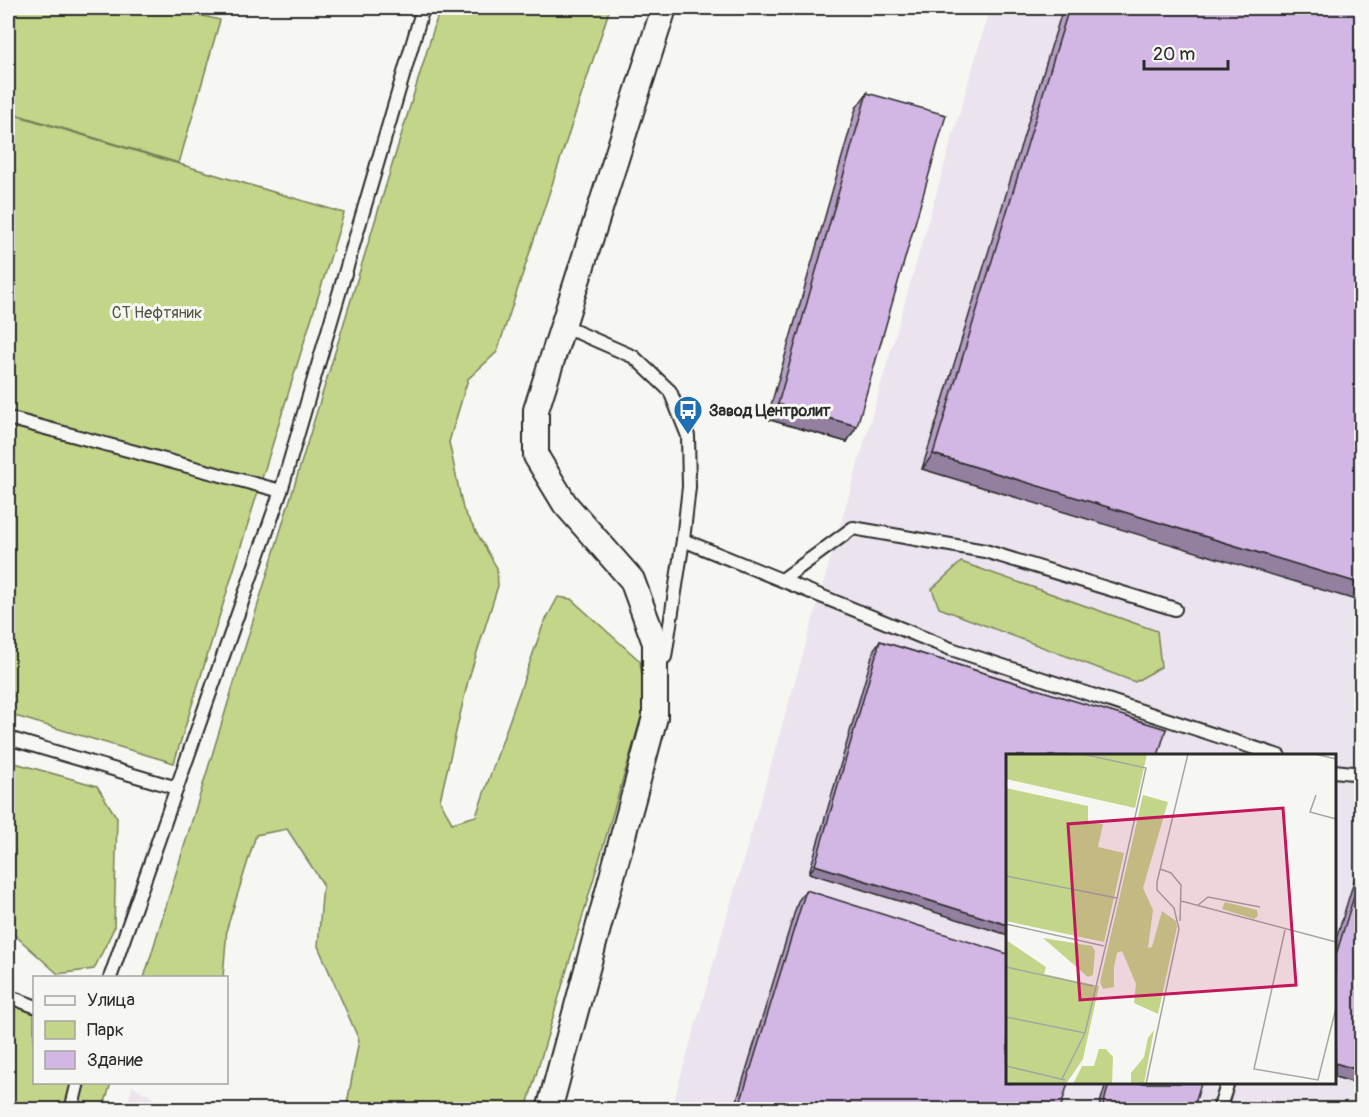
<svg xmlns="http://www.w3.org/2000/svg" width="1369" height="1117" font-family="Pangolin,sans-serif">
  <style>
    .built { fill: #ebe3ee; fill-rule: evenodd }
    .green { fill: #c3d589; stroke: #77805a; stroke-width: 1.5 }
    .lines { fill: none; stroke-linecap: round; stroke-linejoin: round }
    .service-casing { stroke: #2b2b2b; stroke-width: 16 }
    .minor-casing { stroke: #2b2b2b; stroke-width: 28 }
    .service { stroke: #f6f6f2; stroke-width: 12 }
    .minor { stroke: #f6f6f2; stroke-width: 24 }
    .wall { fill: #b59dc4; stroke: #2b2b2b; stroke-width: 1.5 }
    .shaded-wall { fill: #937fa0; stroke: #2b2b2b; stroke-width: 1.5 }
    .building { fill: #d2b6e4; stroke: #2b2b2b; stroke-width: 1.5 }
    .labels { text-anchor: middle; stroke-width: 6; stroke-linejoin: round; paint-order: stroke }
    .park-label { font-size: 16px; fill: #515642; stroke: #f6f6f2 }
    .poi-label { font-size: 16px; font-weight: bold; fill: #2b2b2b; stroke: #f6f6f2; text-anchor: start }
    .inset-road { fill: none; stroke: #a5a5a2; stroke-width: 1.5 }
    .view { fill: #c2185b; fill-opacity: 0.15; stroke: #c2185b; stroke-width: 3 }
    .inset-edge { fill: none; stroke: #2b2b2b; stroke-width: 3 }
  </style>
  <rect width="100%" height="100%" fill="#f6f6f2"/>
  <filter id="ink" filterUnits="userSpaceOnUse"><feTurbulence type="fractalNoise" baseFrequency=".0167" numOctaves="2"/><feDisplacementMap in="SourceGraphic" scale="12" xChannelSelector="R" yChannelSelector="G"/><feConvolveMatrix kernelMatrix="1 2 1 2 8 2 1 2 1" color-interpolation-filters="sRGB"/></filter>
  <g filter="url(#ink)">
    <!-- built -->
    <g class="built">
      <path d="M990,8H1361V1109L671,1110ZM1008,756H1334V1082H1008Z"/>
      <polygon points="133,1086 171,1109 126,1109"/>
    </g>
    <!-- green -->
    <g class="green">
      <polygon points="8,8 170,8 220,20 179,163 8,112"/>
      <polygon points="440,8 610,8 497,352 468,379 449,442 463,509 497,568 498,586 468,681 440,800 452,823 476,816 543,625 558,597 571,599 640,661 645,704 526,1109 346,1109 359,1040 318,946 323,884 287,829 256,835 227,928 223,977 144,978"/>
      <polygon points="8,113 344,213 174,763 8,714"/>
      <polygon points="961,562 1157,631 1161,667 1135,682 939,608 932,589"/>
      <polygon points="8,761 97,786 117,818 114,928 94,969 58,974 8,929"/>
      <polygon points="8,1003 34,1010 34,1082 111,1083 103,1109 8,1109"/>
    </g>
    <g class="lines">
      <!-- service casing -->
      <g class="service-casing">
        <g id="service">
          <polyline points="561,325 634,357 670,391 688,436 689,487 683,540 665,657"/>
          <polyline points="8,418 281,491 423,8"/>
          <polyline points="683,540 951,649 1279,756"/>
          <polyline points="782,580 853,528 985,551 1175,609"/>
          <polyline points="8,738 177,788"/>
          <polyline points="1334,771 1362,774"/>
          <polyline points="110,978 281,491"/>
          <polyline points="8,996 34,1006"/>
          <polyline points="71,1110 78,1082"/>
          <polyline points="1219,1110 1228,1082"/>
        </g>
      </g>
      <!-- minor casing -->
      <g class="minor-casing">
        <polyline id="minor" points="549,1110 655,717 655,643 632,580 565,504 536,456 536,410 664,8"/>
      </g>
      <!-- service -->
      <use href="#service" class="service"/>
      <!-- minor -->
      <use href="#minor" class="minor"/>
    </g>
    <!-- wall -->
    <g class="wall">
      <polygon points="1063,8 1362,8 922,469"/>
      <polygon points="867,93 847,442 767,419 856,108"/>
      <polygon points="880,641 1166,729 809,873 874,649"/>
      <polygon points="1362,855 1362,1085 1335,1077 1335,943"/>
      <polygon points="806,890 1060,1110 734,1110 798,901"/>
      <polygon points="1106,1083 1201,1083 1193,1110 1098,1110"/>
    </g>
    <!-- shaded-wall -->
    <g class="shaded-wall">
      <polygon points="778,404 857,426 847,442 767,419"/>
      <polygon points="933,454 1362,584 1362,602 922,469"/>
      <polygon points="815,865 1008,925 1008,935 809,873"/>
      <polygon points="1335,1063 1362,1071 1362,1085 1335,1077"/>
    </g>
    <!-- building -->
    <g class="building">
      <polygon points="1069,8 1362,8 1362,584 933,454"/>
      <polygon points="867,93 946,115 857,426 778,404"/>
      <polygon points="880,641 1166,729 1158,756 1008,756 1008,925 815,865"/>
      <polygon points="1362,870 1362,1071 1335,1063 1335,958"/>
      <polygon points="806,890 1008,954 1008,1083 1068,1083 1060,1110 738,1110"/>
      <polygon points="1109,1083 1201,1083 1193,1110 1102,1110"/>
    </g>
  </g>
  <!-- icons -->
  <defs>
    <g id="bus-pin" transform="scale(1.5)"><path d="M0 17L-7.5 6A9.5 9.5 0 1 1 7.5 6Z" fill="#1f6fb2" stroke="#f6f6f2"/><path d="M-5-6H5V4H4V6H2V4H-2V6H-4V4H-5ZM-3.5-4V0h7V-4ZM-3.5 1.2v1.5H-2V1.2ZM2 1.2v1.5H3.5V1.2Z" fill="#fff"/></g>
  </defs>
  <g fill-rule="evenodd">
    <use href="#bus-pin" x="688" y="410"/>
  </g>
  <g class="labels">
    <!-- park labels -->
    <g class="park-label">
      <text x="157" y="318">СТ Нефтяник</text>
    </g>
    <!-- poi labels -->
    <g class="poi-label">
      <text x="709" y="416">Завод Центролит</text>
    </g>
  </g>
  <!-- overview -->
  <g transform="translate(1006 754)">
    <rect width="330" height="330" fill="#f6f6f2"/>
    <path d="M0,0H141L129,54L0,25ZM0,34L82,52V68L97,70L92,93L118,99L98,188L0,167ZM137,41L162,48L137,134L147,156L142,194L146,193L156,157L170,167L171,173L152,260L128,249L130,230L116,197L111,199L108,213V233L97,235L94,228ZM219,148L251,156L252,162L248,165L216,155ZM37,184L86,192L89,197L87,221L82,223ZM0,186L40,213L38,220L93,232L77,305L60,330H0ZM148,276L138,330H125V319L138,303L142,284ZM93,295H100L107,303L106,330H67L76,312H88Z" fill="#c3d589"/>
    <path class="inset-road" d="M309,0L330,5M310,41L304,58L330,65M154,115L165,119L175,131L174,167M0,122L111,144L140,14L76,0M175,147L330,188M191,152L202,143L254,153M0,170L98,192M279,176L248,315L312,326L330,254M0,213L87,232M0,263L79,279M0,312L59,326M56,325L79,279L111,144M140,330L173,175L168,154L151,136V128L182,0"/>
    <path class="view" d="M277,54L290,231L74,246L62,70Z"/>
    <rect width="330" height="330" class="inset-edge"/>
  </g>
  <!-- margin -->
  <rect width="1369" height="1117" fill="none" stroke="#f6f6f2" stroke-width="30"/>
  <rect x="15" y="15" width="1339" height="1087" fill="none" stroke="#2b2b2b" stroke-width="2" filter="url(#ink)"/>
  <!-- legend -->
  <rect x="33" y="976" width="195" height="108" fill="#f6f6f2" stroke="#a5a5a2" stroke-width="1.5"/>
  <rect x="45" y="996" width="30" height="9" fill="#f6f6f2" stroke="#a5a5a2" stroke-width="1.5"/>
  <text x="87" y="1006" font-size="18" fill="#2b2b2b">Улица</text>
  <rect x="45" y="1021" width="30" height="18" fill="#c3d589" stroke="#a5a5a2" stroke-width="1.5"/>
  <text x="87" y="1036" font-size="18" fill="#2b2b2b">Парк</text>
  <rect x="45" y="1051" width="30" height="18" fill="#d2b6e4" stroke="#a5a5a2" stroke-width="1.5"/>
  <text x="87" y="1066" font-size="18" fill="#2b2b2b">Здание</text>
  <!-- scale -->
  <path d="M1144 60v9h84v-9" fill="none" stroke="#2b2b2b" stroke-width="3"/>
  <text x="1153" y="60" font-size="18" fill="#2b2b2b" stroke="#f6f6f2" stroke-width="4.5" paint-order="stroke">20 m</text>
</svg>
